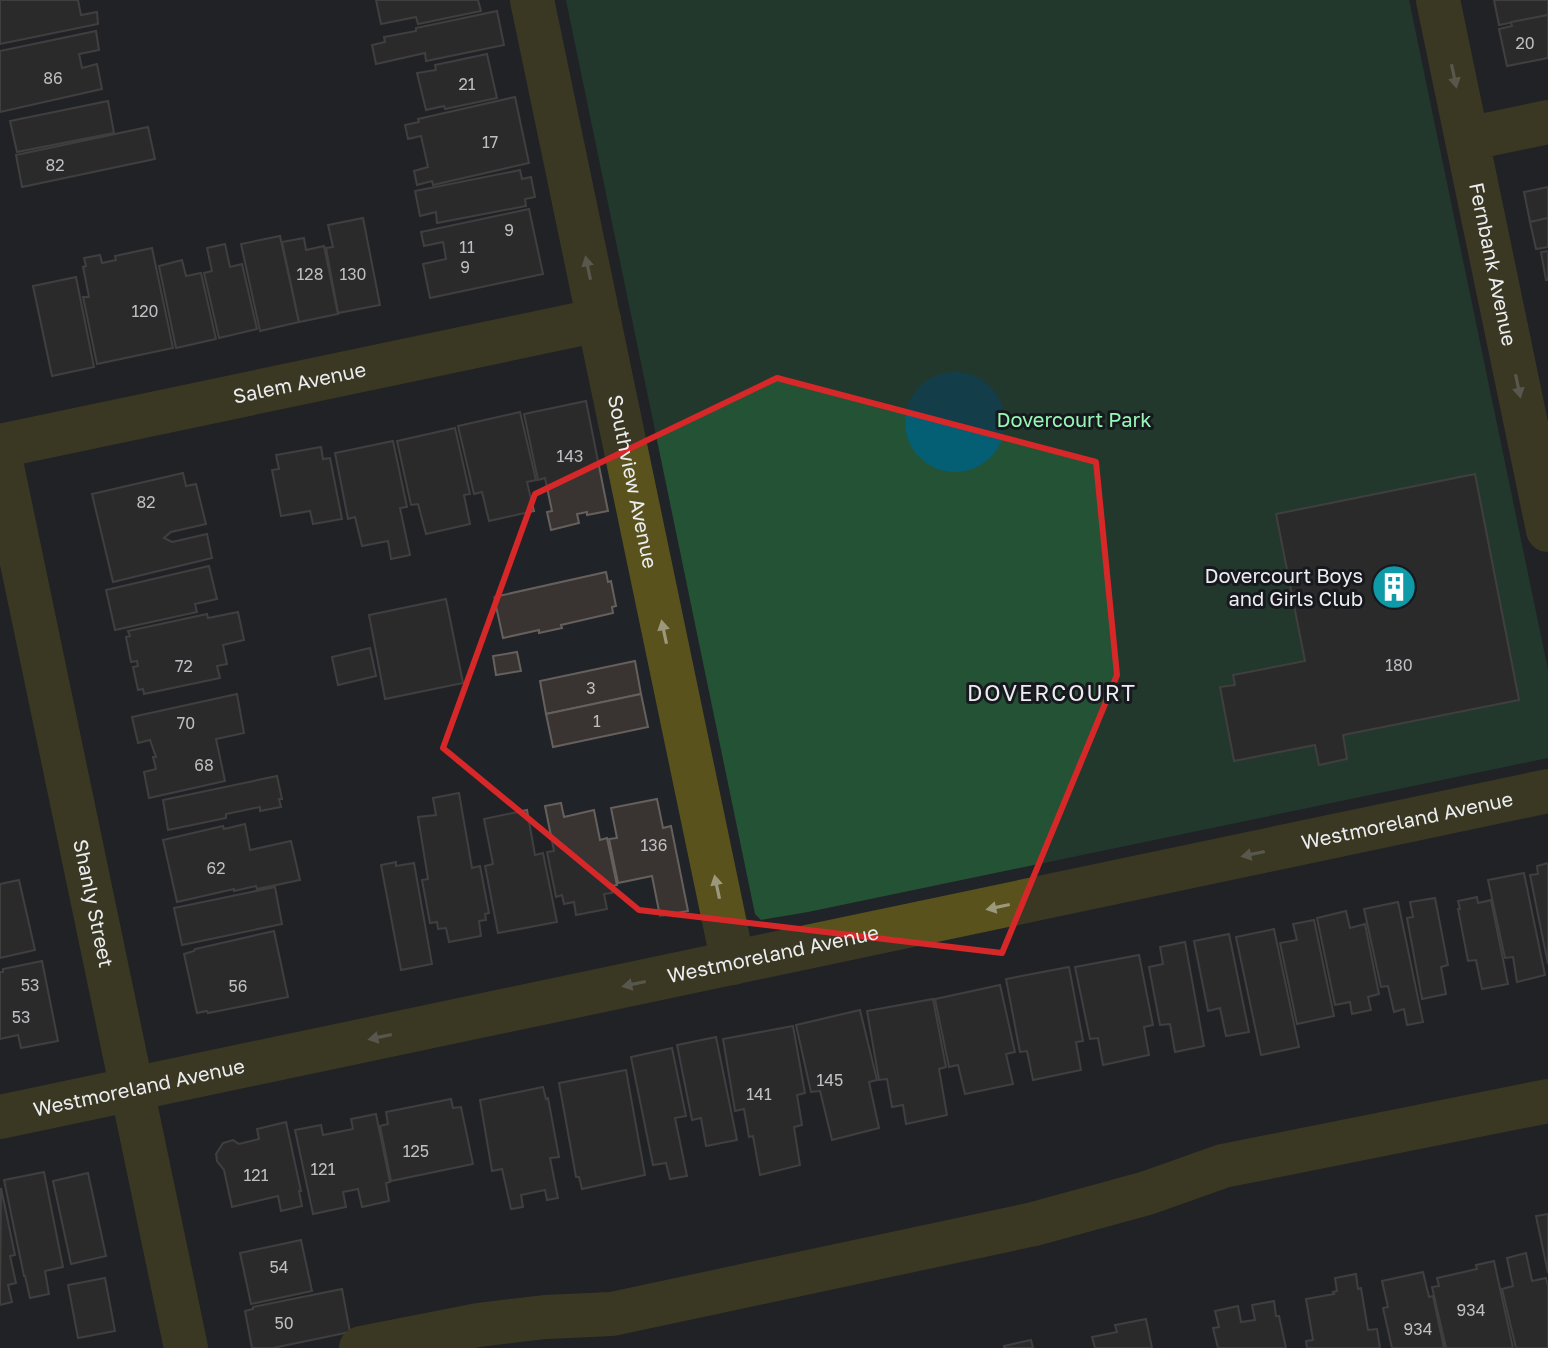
<svg xmlns="http://www.w3.org/2000/svg" width="1548" height="1348" font-family="'Golos Text',sans-serif">
  <style>
    .green { fill: #245234 }
    .water { fill: #045e74 }
    .building { fill: #393431; stroke: #66605d; stroke-width: 2 }
    .lines { fill: none; stroke-linecap: round; stroke-linejoin: round }
    .minor { stroke: #5a521d; stroke-width: 44 }
    .oneway { fill: #9b987c }
    .marked { fill: none; stroke: #d62828; stroke-width: 6; stroke-linejoin: round }
    .labels { text-anchor: middle; stroke-width: 6; stroke-linejoin: round; paint-order: stroke }
    .number-label { font-size: 16px; fill: #bebfc1 }
    .street-label { font-size: 20px; fill: #ebedf1; stroke: #17191e }
    .park-label { font-size: 20px; fill: #96f8b5; stroke: #17191e }
    .poi-label { font-size: 20px; fill: #ebedf1; stroke: #17191e; text-anchor: end }
    .neighbourhood-label { font-size: 22px; letter-spacing: 2px; fill: #ebedf1; stroke: #17191e }
  </style>
  <rect width="100%" height="100%" fill="#202327"/>
  <!-- green -->
  <polygon class="green" points="566,0 1409,0 1548,670 1548,758 808,912 761,920 755,914"/>
  <!-- water -->
  <circle class="water" cx="955" cy="422" r="50"/>
  <!-- building -->
  <g class="building">
    <polygon points="0,0 78,0 81,15 97,12 98,24 0,44"/>
    <polygon points="376,0 478,0 481,11 418,24 416,17 381,24"/>
    <polygon points="1494,0 1548,0 1548,15 1499,25"/>
    <polygon points="497,11 504,45 426,61 425,53 376,64 372,45 385,42 384,37 416,31 416,28"/>
    <polygon points="1548,15 1548,58 1507,66 1499,29 1512,26 1511,22"/>
    <polygon points="96,31 99,50 79,54 82,68 97,64 102,89 0,112 0,51"/>
    <polygon points="487,54 497,98 445,109 444,106 426,110 417,73 436,70 435,65"/>
    <polygon points="515,97 529,163 433,185 432,181 417,185 414,171 428,167 421,136 408,139 405,125 419,122 418,119"/>
    <polygon points="108,101 114,133 17,152 10,121"/>
    <polygon points="148,127 155,159 22,187 16,155"/>
    <polygon points="520,170 522,179 531,177 535,197 525,199 526,206 437,223 436,212 420,216 415,191"/>
    <polygon points="1548,187 1548,218 1530,222 1524,192"/>
    <polygon points="529,209 543,274 430,298 423,264 446,259 443,242 424,246 421,232"/>
    <polygon points="363,218 380,305 338,313 326,248 333,247 328,225"/>
    <polygon points="1548,218 1548,247 1536,249 1530,222"/>
    <polygon points="280,236 299,322 260,331 241,244"/>
    <polygon points="304,238 306,250 324,246 338,314 299,322 282,242"/>
    <polygon points="225,244 230,267 242,264 257,329 219,338 204,273 212,271 207,248"/>
    <polygon points="152,248 173,348 97,364 83,297 89,297 83,267 86,266 84,258 100,255 102,263 116,260 115,256"/>
    <polygon points="1548,251 1548,280 1546,280 1541,252"/>
    <polygon points="182,260 186,276 201,273 216,339 176,348 159,266"/>
    <polygon points="76,277 94,367 52,376 33,286"/>
    <polygon points="586,401 608,511 587,515 587,512 577,514 579,523 551,530 547,512 552,511 545,478 538,480 524,414"/>
    <polygon points="520,412 536,480 527,482 534,511 489,521 482,492 474,494 458,426"/>
    <polygon points="455,428 470,494 464,495 470,524 426,534 418,504 411,505 397,441"/>
    <polygon points="393,441 407,507 400,508 410,555 391,559 388,541 362,546 355,517 348,519 335,453"/>
    <polygon points="321,447 323,459 330,458 342,519 313,524 310,511 281,516 272,470 279,469 276,455"/>
    <polygon points="183,473 186,486 196,484 206,524 171,532 164,538 172,542 207,534 212,558 113,582 92,494"/>
    <polygon points="1475,474 1519,700 1343,735 1347,759 1319,765 1315,745 1234,761 1220,687 1235,685 1233,675 1305,661 1276,514"/>
    <polygon points="209,566 217,599 195,604 197,612 115,630 106,590"/>
    <polygon points="606,572 608,582 611,581 616,606 612,607 613,613 561,625 562,628 539,633 539,630 503,638 494,597"/>
    <polygon points="446,599 463,683 385,699 369,615"/>
    <polygon points="238,612 244,640 223,645 227,664 217,666 220,678 144,694 143,689 138,690 133,667 138,666 137,661 131,662 126,637 130,636 128,631 207,614 208,618"/>
    <polygon points="370,648 376,676 338,685 332,657"/>
    <polygon points="517,652 521,671 496,675 493,656"/>
    <polygon points="635,661 641,694 546,714 540,681"/>
    <polygon points="237,694 244,733 216,739 225,781 149,798 144,772 156,769 153,757 156,757 150,740 138,743 132,717"/>
    <polygon points="641,694 648,727 553,747 546,714"/>
    <polygon points="277,776 282,799 279,799 281,807 260,811 260,807 226,814 226,818 168,830 163,800"/>
    <polygon points="459,793 472,868 480,866 489,913 485,914 486,920 479,921 481,936 449,942 446,928 438,929 437,922 430,923 422,880 428,879 418,817 436,815 433,798"/>
    <polygon points="657,799 663,828 671,826 688,911 660,916 652,876 618,883 609,839 617,838 611,808"/>
    <polygon points="561,803 564,817 594,810 600,840 607,838 617,885 611,886 612,893 604,894 607,909 576,915 574,902 564,904 562,895 556,897 547,852 554,851 545,806"/>
    <polygon points="527,810 535,855 543,853 557,922 498,933 485,866 493,864 484,819"/>
    <polygon points="245,824 250,850 291,841 300,880 257,889 256,886 234,891 234,889 177,902 163,840 223,826 224,829"/>
    <polygon points="396,862 396,866 414,863 432,964 401,970 381,865"/>
    <polygon points="1548,863 1548,964 1530,875 1538,874 1537,866"/>
    <polygon points="1524,873 1545,975 1517,982 1513,957 1505,958 1488,880"/>
    <polygon points="19,880 35,950 0,958 0,884"/>
    <polygon points="275,887 282,924 182,945 174,908"/>
    <polygon points="1477,897 1478,903 1491,900 1508,984 1482,989 1476,960 1468,961 1458,909 1460,909 1458,901"/>
    <polygon points="1435,898 1448,965 1441,967 1446,994 1422,999 1407,918 1413,917 1410,902"/>
    <polygon points="1398,902 1423,1022 1407,1025 1404,1009 1394,1012 1388,986 1381,987 1364,909"/>
    <polygon points="1346,911 1350,928 1365,924 1379,994 1368,997 1371,1010 1352,1014 1350,1002 1335,1005 1317,918"/>
    <polygon points="1314,920 1334,1016 1297,1024 1280,943 1297,940 1293,924"/>
    <polygon points="1274,929 1299,1047 1261,1055 1236,937"/>
    <polygon points="274,931 288,997 208,1013 207,1011 197,1013 184,954 194,951 195,949"/>
    <polygon points="1229,934 1249,1032 1226,1036 1220,1008 1208,1011 1194,941"/>
    <polygon points="1185,942 1204,1046 1175,1052 1170,1024 1160,1025 1149,967 1163,964 1160,947"/>
    <polygon points="1139,955 1153,1025 1144,1027 1149,1055 1103,1065 1098,1038 1090,1039 1075,967"/>
    <polygon points="42,961 58,1041 21,1048 18,1035 0,1039 0,972 3,972 3,969"/>
    <polygon points="1069,967 1083,1041 1076,1042 1081,1070 1033,1080 1027,1051 1020,1052 1006,979"/>
    <polygon points="1000,985 1015,1052 1006,1054 1013,1084 965,1094 958,1065 949,1067 935,999"/>
    <polygon points="933,999 946,1067 939,1069 947,1115 906,1124 903,1105 892,1107 887,1079 879,1080 867,1011"/>
    <polygon points="860,1010 877,1080 869,1082 879,1128 832,1140 820,1091 811,1092 796,1025"/>
    <polygon points="793,1026 805,1093 797,1095 802,1125 794,1127 800,1165 760,1175 753,1136 749,1137 744,1109 735,1111 723,1039"/>
    <polygon points="716,1037 737,1140 706,1146 701,1118 692,1120 677,1045"/>
    <polygon points="672,1048 686,1116 675,1118 687,1176 670,1179 666,1163 653,1165 631,1057"/>
    <polygon points="626,1070 645,1175 582,1189 579,1177 576,1177 559,1083"/>
    <polygon points="543,1087 546,1099 548,1098 559,1157 550,1158 558,1198 547,1200 545,1190 521,1195 523,1207 511,1209 502,1169 492,1171 480,1100"/>
    <polygon points="451,1099 453,1108 461,1107 473,1164 391,1181 380,1126 388,1124 386,1112"/>
    <polygon points="376,1114 390,1182 386,1183 389,1201 362,1207 358,1189 343,1192 346,1207 313,1214 295,1130 321,1125 323,1135 353,1129 351,1119"/>
    <polygon points="286,1122 301,1191 299,1191 302,1206 281,1211 278,1196 232,1207 224,1170 217,1161 216,1154 223,1143 233,1140 239,1144 259,1139 257,1129"/>
    <polygon points="44,1172 63,1267 45,1271 49,1294 30,1298 25,1276 24,1276 4,1180"/>
    <polygon points="88,1173 106,1256 71,1264 53,1181"/>
    <polygon points="1,1188 15,1255 10,1256 16,1283 8,1285 12,1302 0,1305"/>
    <polygon points="1548,1214 1548,1273 1536,1216"/>
    <polygon points="301,1240 312,1291 251,1304 240,1253"/>
    <polygon points="1526,1253 1532,1281 1546,1278 1548,1286 1548,1348 1516,1348 1502,1289 1513,1286 1507,1258"/>
    <polygon points="1494,1261 1513,1348 1446,1348 1432,1287 1439,1286 1437,1278 1477,1269 1476,1265"/>
    <polygon points="1423,1272 1429,1297 1433,1296 1444,1348 1392,1348 1383,1308 1388,1307 1382,1281"/>
    <polygon points="1356,1274 1358,1289 1361,1288 1368,1330 1377,1329 1380,1348 1307,1348 1306,1341 1313,1340 1306,1299 1334,1294 1333,1292 1337,1291 1335,1278"/>
    <polygon points="105,1278 115,1331 78,1338 68,1285"/>
    <polygon points="342,1289 350,1332 273,1348 252,1348 245,1311 253,1309 253,1307"/>
    <polygon points="1274,1301 1276,1316 1279,1316 1286,1348 1218,1348 1213,1328 1219,1327 1215,1311 1238,1306 1241,1322 1255,1320 1252,1305"/>
    <polygon points="1146,1319 1152,1348 1095,1348 1092,1337 1117,1332 1115,1325"/>
    <polygon points="1031,1340 1033,1348 1004,1348 1004,1346"/>
  </g>
  <g class="lines">
    <!-- minor -->
    <g class="minor">
      <path id="s1" d="M532,0L733,963"/>
      <path id="s2" d="M1438,0L1548,530"/>
      <polyline points="1467,139 1548,122"/>
      <path id="s3" d="M0,446L599,320"/>
      <path id="s4" d="M0,457L186,1348"/>
      <path id="s5" d="M0,1117L1548,791"/>
      <polyline points="361,1348 478,1325 545,1317 612,1314 1034,1224 1147,1193 1223,1166 1548,1101"/>
    </g>
  </g>
  <!-- one-way arrows -->
  <defs><path id="oneway-solid" d="M-6-.8H1V-3.2L6.5 0L1 3.2V.8H-6Z" transform="scale(2)"/></defs>
  <g class="oneway">
    <use href="#oneway-solid" transform="translate(1454 76) rotate(78)"/>
    <use href="#oneway-solid" transform="translate(588 268) rotate(-102)"/>
    <use href="#oneway-solid" transform="translate(1518 386) rotate(78)"/>
    <use href="#oneway-solid" transform="translate(664 632) rotate(-102)"/>
    <use href="#oneway-solid" transform="translate(1253 854) rotate(168)"/>
    <use href="#oneway-solid" transform="translate(717 887) rotate(-102)"/>
    <use href="#oneway-solid" transform="translate(998 907) rotate(168)"/>
    <use href="#oneway-solid" transform="translate(634 984) rotate(168)"/>
    <use href="#oneway-solid" transform="translate(380 1037) rotate(168)"/>
  </g>
  <!-- marked area -->
  <path d="M0 0H1548V1348H0ZM777,378L1096,462L1117,675L1002,953L639,910L443,748L535,494Z" fill="#202327" fill-opacity=".55" fill-rule="evenodd"/>
  <path class="marked" d="M777,378L1096,462L1117,675L1002,953L639,910L443,748L535,494Z"/>
  <!-- icons -->
  <defs>
    <g id="building-disc" transform="scale(2.3)"><circle r="9.5" fill="#0f9aa8" stroke="#17191e"/><path d="M-4-6H4V6H1V3H-1V6H-4ZM-2.5-4.3h1.7v1.8h-1.7ZM.8-4.3h1.7v1.8H.8ZM-2.5-1h1.7V.8h-1.7ZM.8-1h1.7V.8H.8Z" fill="#fff"/></g>
  </defs>
  <g fill-rule="evenodd">
    <use href="#building-disc" x="1394" y="587"/>
  </g>
  <g class="labels">
    <!-- number labels -->
    <g class="number-label">
      <text x="1525" y="49">20</text>
      <text x="53" y="84">86</text>
      <text x="467" y="90">21</text>
      <text x="490" y="148">17</text>
      <text x="55" y="171">82</text>
      <text x="509" y="236">9</text>
      <text x="467" y="253">11</text>
      <text x="465" y="273">9</text>
      <text x="310" y="280">128</text>
      <text x="353" y="280">130</text>
      <text x="145" y="317">120</text>
      <text x="570" y="462">143</text>
      <text x="146" y="508">82</text>
      <text x="1399" y="671">180</text>
      <text x="184" y="672">72</text>
      <text x="591" y="694">3</text>
      <text x="597" y="727">1</text>
      <text x="186" y="729">70</text>
      <text x="204" y="771">68</text>
      <text x="654" y="851">136</text>
      <text x="216" y="874">62</text>
      <text x="30" y="991">53</text>
      <text x="238" y="992">56</text>
      <text x="21" y="1023">53</text>
      <text x="830" y="1086">145</text>
      <text x="759" y="1100">141</text>
      <text x="416" y="1157">125</text>
      <text x="323" y="1175">121</text>
      <text x="256" y="1181">121</text>
      <text x="279" y="1273">54</text>
      <text x="1471" y="1316">934</text>
      <text x="284" y="1329">50</text>
      <text x="1418" y="1335">934</text>
    </g>
    <!-- street labels -->
    <g class="street-label">
      <text dy="7" stroke="none"><textPath href="#s2" startOffset="270">Fernbank Avenue</textPath></text>
      <text dy="7" stroke="none"><textPath href="#s3" startOffset="306">Salem Avenue</textPath></text>
      <text dy="7" stroke="none"><textPath href="#s1" startOffset="492">Southview Avenue</textPath></text>
      <text dy="7" stroke="none"><textPath href="#s5" startOffset="1438">Westmoreland Avenue</textPath></text>
      <text dy="7" stroke="none"><textPath href="#s4" startOffset="456">Shanly Street</textPath></text>
      <text dy="7" stroke="none"><textPath href="#s5" startOffset="790">Westmoreland Avenue</textPath></text>
      <text dy="7" stroke="none"><textPath href="#s5" startOffset="142">Westmoreland Avenue</textPath></text>
    </g>
    <!-- park labels -->
    <g class="park-label">
      <text x="1074" y="427">Dovercourt Park</text>
    </g>
    <!-- poi labels -->
    <g class="poi-label">
      <text x="1363" y="583">Dovercourt Boys<tspan x="1363" dy="23">and Girls Club</tspan></text>
    </g>
    <!-- neighbourhood labels -->
    <g class="neighbourhood-label">
      <text x="1052" y="701">DOVERCOURT</text>
    </g>
  </g>
</svg>
